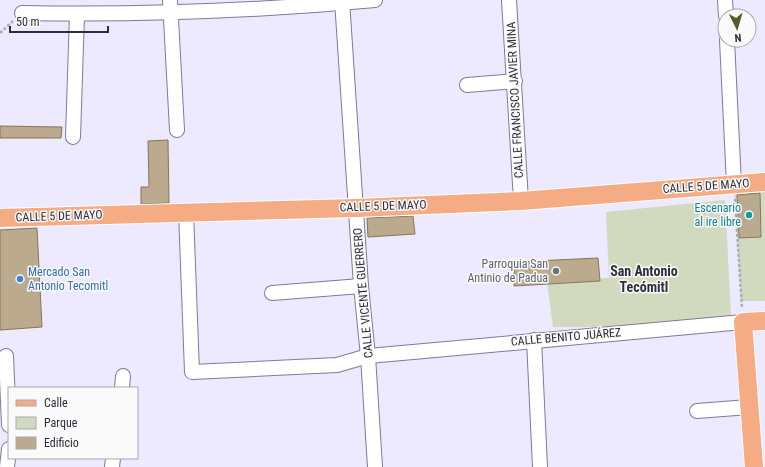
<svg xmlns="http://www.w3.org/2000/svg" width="765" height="467" font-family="'Roboto Condensed',sans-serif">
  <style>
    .green { fill: #d1dabe }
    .building { fill: #bbaa8d; stroke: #877558 }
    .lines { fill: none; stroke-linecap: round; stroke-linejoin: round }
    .minor-casing { stroke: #807998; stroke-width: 16 }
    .major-casing { stroke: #fff; stroke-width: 20 }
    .path { stroke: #adaabc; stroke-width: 2.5; stroke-dasharray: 3 2; stroke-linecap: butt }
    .minor { stroke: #fff; stroke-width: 14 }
    .major { stroke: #f5ac84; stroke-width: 18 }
    .culture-dot { fill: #0f9aa8; stroke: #fafafa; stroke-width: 1.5 }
    .worship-dot { fill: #6b7280; stroke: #fafafa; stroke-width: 1.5 }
    .shop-dot { fill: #3f7fe0; stroke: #fafafa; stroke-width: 1.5 }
    .labels { text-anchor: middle; stroke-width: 3; stroke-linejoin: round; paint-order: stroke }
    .street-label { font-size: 12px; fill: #2f2c39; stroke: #fafafa }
    .culture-label { font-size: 12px; fill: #0d838f; stroke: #fafafa; text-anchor: end }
    .worship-label { font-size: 12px; fill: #5b616d; stroke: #fafafa; text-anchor: end }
    .shop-label { font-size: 12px; fill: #366cbe; stroke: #fafafa; text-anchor: start }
    .quarter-label { font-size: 14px; font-weight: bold; fill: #2f2c39; stroke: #fafafa }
  </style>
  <rect width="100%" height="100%" fill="#ede9fe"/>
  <!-- green -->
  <g class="green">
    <polygon points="765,190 765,301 741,301 734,191"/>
    <polygon points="725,200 731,315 620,327 553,327 547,282 609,278 606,212"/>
  </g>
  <!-- building -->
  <g class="building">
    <polygon points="0,126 62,127 61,138 0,138"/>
    <polygon points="168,140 169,203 141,204 141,187 149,187 148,141"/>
    <polygon points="760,193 761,237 739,238 737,195"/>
    <polygon points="413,216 415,234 368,237 367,218"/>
    <polygon points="37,228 42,327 0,330 0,230"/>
    <polygon points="598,258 600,281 514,286 514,262"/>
  </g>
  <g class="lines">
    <!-- minor casing -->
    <g class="minor-casing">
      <g id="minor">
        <polyline points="170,0 177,130"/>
        <polyline points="342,0 361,286 368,356 375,467"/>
        <polyline points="509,0 521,201"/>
        <polyline points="725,0 726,16"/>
        <path d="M22,13C139,15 258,11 375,0"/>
        <polyline points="727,40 734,184"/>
        <polyline points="467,85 515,81"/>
        <polyline points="73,137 77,14"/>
        <polyline points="186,212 192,372 337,365 368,356 413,352 743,322"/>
        <polyline points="272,293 361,286"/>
        <polyline points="534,340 540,467"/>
        <polyline points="6,356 9,425"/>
        <polyline points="122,388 123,376"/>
        <polyline points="697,411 749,407"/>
        <polyline points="7,467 9,449"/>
        <polyline points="112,467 113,458"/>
      </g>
    </g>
    <!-- major casing -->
    <g class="major-casing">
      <g id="major">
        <polyline points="0,218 356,208 521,201 765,182"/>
        <polyline points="754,467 743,322 765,321"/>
      </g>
    </g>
    <!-- path -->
    <g class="path">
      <polyline points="0,33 13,21"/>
      <polyline points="735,199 742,308"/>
    </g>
    <!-- minor -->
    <use href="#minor" class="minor"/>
    <!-- major -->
    <use href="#major" class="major"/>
  </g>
  <!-- markers -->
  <circle class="culture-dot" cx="749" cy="215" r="4"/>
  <circle class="worship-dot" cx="556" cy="271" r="4"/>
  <circle class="shop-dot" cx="20" cy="279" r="4"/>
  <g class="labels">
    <!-- street labels -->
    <g class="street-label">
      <text transform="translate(515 100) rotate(-93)" y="4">CALLE FRANCISCO JAVIER MINA</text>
      <text transform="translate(706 186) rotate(-4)" y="4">CALLE 5 DE MAYO</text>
      <text transform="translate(383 206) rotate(-2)" y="4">CALLE 5 DE MAYO</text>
      <text transform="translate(59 216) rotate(-2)" y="4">CALLE 5 DE MAYO</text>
      <text transform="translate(363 293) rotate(-95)" y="4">CALLE VICENTE GUERRERO</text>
      <text transform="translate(566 337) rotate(-5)" y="4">CALLE BENITO JUÁREZ</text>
    </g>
    <!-- culture labels -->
    <g class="culture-label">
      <text x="741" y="212">Escenario<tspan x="741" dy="14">al ire libre</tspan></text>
    </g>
    <!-- worship labels -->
    <g class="worship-label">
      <text x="548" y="268">Parroquia San<tspan x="548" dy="14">Antinio de Padua</tspan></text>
    </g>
    <!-- shop labels -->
    <g class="shop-label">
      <text x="28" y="276">Mercado San<tspan x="28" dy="14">Antonio Tecomitl</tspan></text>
    </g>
    <!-- quarter labels -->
    <g class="quarter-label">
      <text x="644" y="276">San Antonio<tspan x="644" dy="16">Tecómitl</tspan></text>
    </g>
  </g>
  <!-- legend -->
  <rect x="8" y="387" width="130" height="72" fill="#fafafa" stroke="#a9a8ad"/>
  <rect x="16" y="400" width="20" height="6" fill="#f5ac84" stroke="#a9a8ad"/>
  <text x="44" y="407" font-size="12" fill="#2f2c39">Calle</text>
  <rect x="16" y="417" width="20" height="12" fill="#d1dabe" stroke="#a9a8ad"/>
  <text x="44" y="427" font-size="12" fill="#2f2c39">Parque</text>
  <rect x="16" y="437" width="20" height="12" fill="#bbaa8d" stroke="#a9a8ad"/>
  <text x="44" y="447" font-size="12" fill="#2f2c39">Edificio</text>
  <!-- north arrow -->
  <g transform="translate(737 28) rotate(175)"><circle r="19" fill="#fafafa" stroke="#a9a8ad"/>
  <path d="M0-3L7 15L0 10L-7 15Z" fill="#555a29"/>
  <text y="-6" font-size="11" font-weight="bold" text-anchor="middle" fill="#2f2c39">N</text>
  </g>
  <!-- scale -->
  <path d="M10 26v6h98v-6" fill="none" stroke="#2f2c39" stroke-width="2"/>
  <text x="16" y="26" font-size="12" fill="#2f2c39" stroke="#fafafa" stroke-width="3" paint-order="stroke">50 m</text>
</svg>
